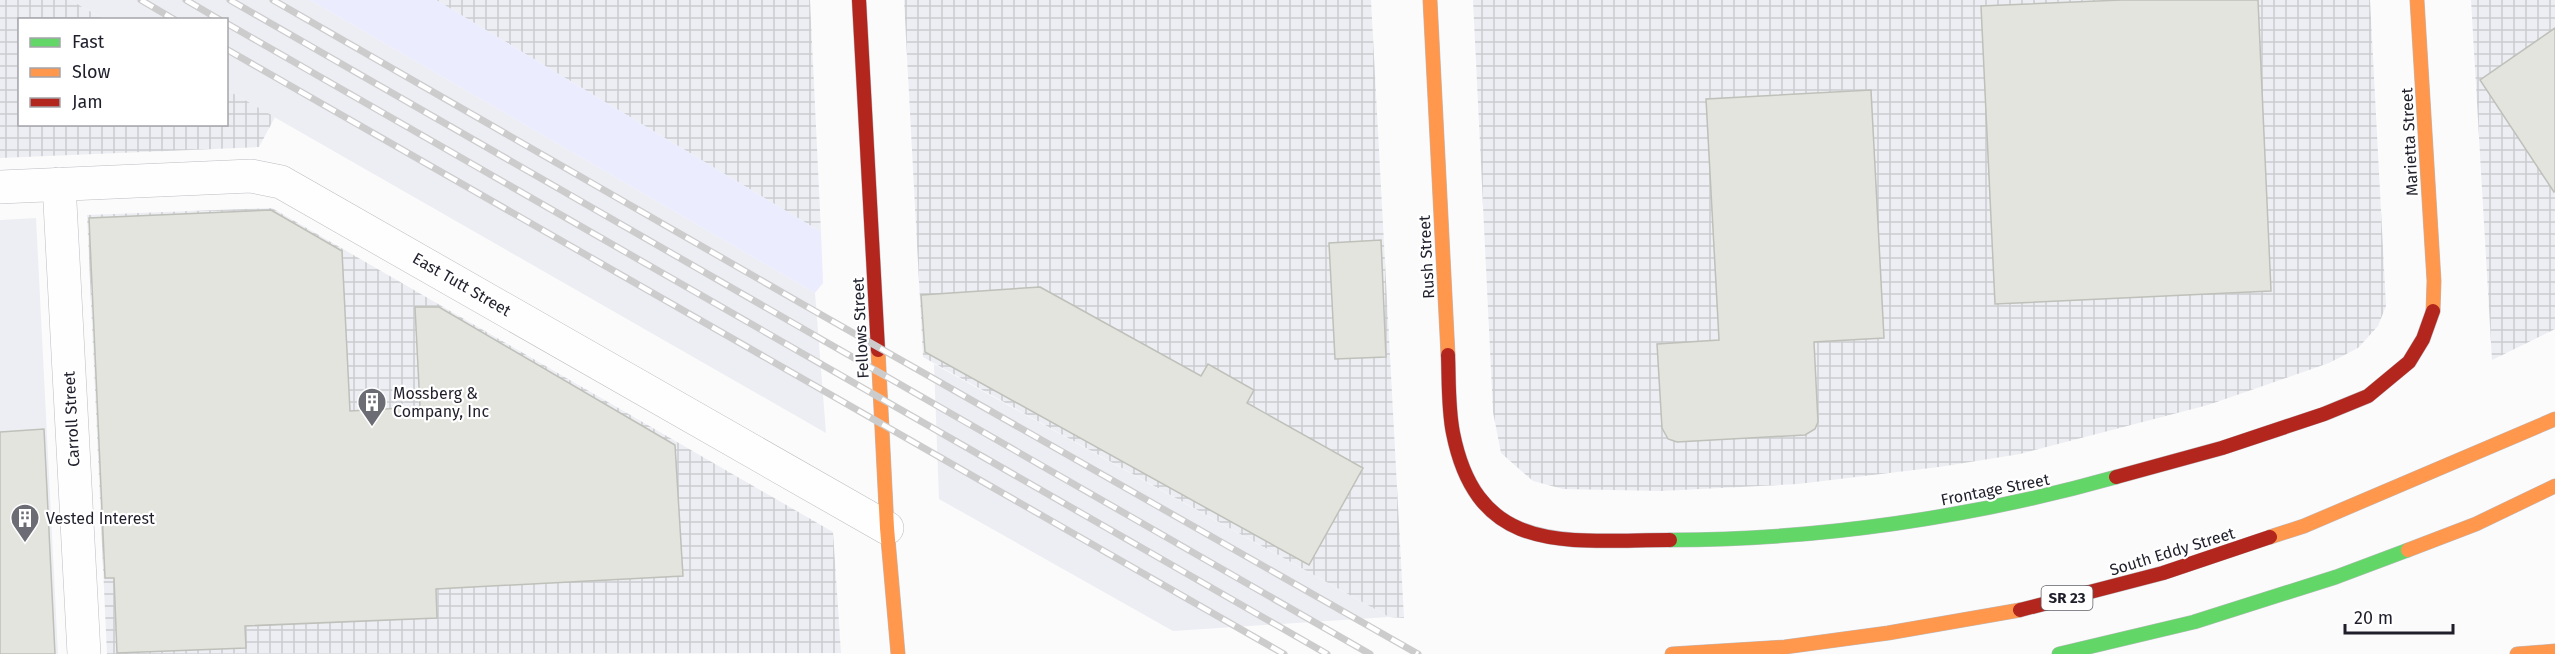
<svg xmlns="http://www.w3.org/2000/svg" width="2555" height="654" font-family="'Fira Sans',sans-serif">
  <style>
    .built { fill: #edeef3 }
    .industrial { fill: url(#industrial-grid) }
    .green { fill: #ebecfd }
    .building { fill: #e2e4dd; stroke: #bec0b9; stroke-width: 1.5 }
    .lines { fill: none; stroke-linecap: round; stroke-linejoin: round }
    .street-casing { stroke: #bdbdc3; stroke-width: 34 }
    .fast-casing { stroke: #bdbdc3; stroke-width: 15 }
    .slow-casing { stroke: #bdbdc3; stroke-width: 15 }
    .jam-casing { stroke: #bdbdc3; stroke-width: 15 }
    .street { stroke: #fefefe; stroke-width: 33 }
    .fast { stroke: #63d668; stroke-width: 14 }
    .slow { stroke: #ff974d; stroke-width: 14 }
    .jam { stroke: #b3261e; stroke-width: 14 }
    .rail-casing { stroke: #cccccd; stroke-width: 7 }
    .rail { stroke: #fff; stroke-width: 4.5; stroke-dasharray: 14; stroke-linecap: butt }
    .labels { text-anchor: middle; stroke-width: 4.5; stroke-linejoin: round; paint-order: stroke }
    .shield { fill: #fff; stroke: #62626b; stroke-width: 1.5 }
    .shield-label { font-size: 15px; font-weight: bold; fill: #1e1f2b }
    .street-label { font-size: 16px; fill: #1e1f2b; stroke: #fff }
    .poi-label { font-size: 16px; fill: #1e1f2b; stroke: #fff; text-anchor: start }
  </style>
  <defs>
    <pattern id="industrial-grid" width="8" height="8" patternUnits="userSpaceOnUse" patternTransform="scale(1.5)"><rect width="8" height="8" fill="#edeef3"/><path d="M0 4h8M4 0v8" fill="none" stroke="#cbccd0"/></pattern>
  </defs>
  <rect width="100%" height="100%" fill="#fbfbfb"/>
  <!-- built -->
  <g class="built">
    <polygon points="70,0 310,0 815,293 826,433 227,90 226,20 104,19"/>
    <polygon points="36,218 58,654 0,654 0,220"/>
    <polygon points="934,364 1389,617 1173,631 939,499"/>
  </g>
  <!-- industrial -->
  <g class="industrial">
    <polygon points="0,0 70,0 104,19 20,20 20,124 226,124 227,90 275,117 259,147 0,158"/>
    <polygon points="436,0 810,0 821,232"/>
    <polygon points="904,0 1371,0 1404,618 1389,617 923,357"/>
    <polygon points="1473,0 2370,0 2386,306 2378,326 2358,348 2329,363 2208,405 2020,454 1939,467 1798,484 1661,491 1563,489 1533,481 1501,453 1493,412"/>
    <polygon points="2471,0 2555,0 2555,329 2492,360"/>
    <polygon points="272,208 833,532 841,653 107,654 87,215"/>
  </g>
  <!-- green -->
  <polygon class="green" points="310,0 436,0 821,232 823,283 815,293"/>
  <!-- building -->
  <g class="building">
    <polygon points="2121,0 2258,0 2271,291 1995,304 1981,6"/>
    <polygon points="2555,28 2555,191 2554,192 2480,80"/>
    <polygon points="1871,90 1884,338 1814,342 1818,422 1815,429 1805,435 1677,442 1668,439 1662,428 1657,344 1719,340 1706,99"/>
    <polygon points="271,210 342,251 350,411 420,407 415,307 439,307 675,445 683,576 436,589 437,618 245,626 246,648 117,653 114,578 105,578 89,218"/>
    <polygon points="1381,240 1386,357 1335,359 1329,243"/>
    <polygon points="1040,287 1201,376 1208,364 1254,390 1247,403 1363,468 1309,565 925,352 921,295"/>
    <polygon points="44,429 55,654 0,654 0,432"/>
  </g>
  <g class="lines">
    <!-- street casing -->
    <g class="street-casing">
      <g id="street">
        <polyline points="59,184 84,654"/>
        <polyline points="0,187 251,176 281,182 887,528"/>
      </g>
    </g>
    <!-- fast casing -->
    <g class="fast-casing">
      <g id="fast">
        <path d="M1670,540C1818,540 1974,517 2116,477"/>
        <polyline points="2059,654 2194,622 2336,577 2408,550"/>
      </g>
    </g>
    <!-- slow casing -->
    <g class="slow-casing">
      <g id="slow">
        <polyline points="1430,0 1448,355"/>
        <polyline points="2417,0 2434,281 2433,311"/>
        <polyline points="878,350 887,528 898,654"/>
        <polyline points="2270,537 2304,526 2555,419"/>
        <polyline points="2408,550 2476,524 2555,486"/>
        <polyline points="1672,654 1785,647 1888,633 2020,610"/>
        <polyline points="2517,654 2555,651"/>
      </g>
    </g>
    <!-- jam casing -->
    <g class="jam-casing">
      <g id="jam">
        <polyline points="859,0 878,350"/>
        <path d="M1448,355C1449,380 1448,408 1453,433C1478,558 1569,540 1670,540"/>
        <polyline points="2116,477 2222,448 2324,414 2368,396 2409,362 2423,339 2433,311"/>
        <polyline points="2020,610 2163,573 2270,537"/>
      </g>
    </g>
    <!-- street -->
    <use href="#street" class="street"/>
    <!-- fast -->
    <use href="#fast" class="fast"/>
    <!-- slow -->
    <use href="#slow" class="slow"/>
    <!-- jam -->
    <use href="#jam" class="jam"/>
    <!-- rail casing -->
    <g class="rail-casing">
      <g id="rail">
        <polyline points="141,0 175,20"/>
        <polyline points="186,0 220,20"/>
        <polyline points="230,0 1370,654"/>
        <polyline points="273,0 804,305 1418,654"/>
        <polyline points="226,23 1327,654"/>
        <polyline points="226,49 1284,654"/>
      </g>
    </g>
    <!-- rail -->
    <use href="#rail" class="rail"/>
  </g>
  <!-- icons -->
  <defs>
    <g id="building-pin" transform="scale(1.5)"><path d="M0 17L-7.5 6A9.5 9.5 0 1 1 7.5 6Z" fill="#6b6c74" stroke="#fff"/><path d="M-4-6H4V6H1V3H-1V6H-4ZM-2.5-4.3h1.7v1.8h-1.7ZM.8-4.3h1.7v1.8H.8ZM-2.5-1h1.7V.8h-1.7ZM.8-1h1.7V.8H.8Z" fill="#fff"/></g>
  </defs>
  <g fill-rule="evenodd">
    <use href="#building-pin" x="372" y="402"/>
    <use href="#building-pin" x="25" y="518"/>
  </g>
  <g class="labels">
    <!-- shield labels -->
    <rect class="shield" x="2041.5" y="586" width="51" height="24" rx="4.5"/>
    <g class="shield-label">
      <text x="2067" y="603">SR 23</text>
    </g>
    <!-- street labels -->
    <g class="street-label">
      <text transform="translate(2409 142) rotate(-93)" y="6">Marietta Street</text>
      <text transform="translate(1426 257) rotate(-93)" y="6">Rush Street</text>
      <text transform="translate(462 284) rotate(30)" y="6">East Tutt Street</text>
      <text transform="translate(860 328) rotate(-93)" y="6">Fellows Street</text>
      <text transform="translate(71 419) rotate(-93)" y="6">Carroll Street</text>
      <text transform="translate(1995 489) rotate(-11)" y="6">Frontage Street</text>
      <text transform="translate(2172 551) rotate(-17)" y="6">South Eddy Street</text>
    </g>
    <!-- poi labels -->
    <g class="poi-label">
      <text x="393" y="399">Mossberg &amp;<tspan x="393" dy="18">Company, Inc</tspan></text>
      <text x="46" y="524">Vested Interest</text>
    </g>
  </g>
  <!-- legend -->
  <rect x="18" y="18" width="210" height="108" fill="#ffffff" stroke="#a5a5aa" stroke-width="1.5"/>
  <rect x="30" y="38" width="30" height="9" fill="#63d668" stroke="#a5a5aa" stroke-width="1.5"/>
  <text x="72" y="48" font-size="18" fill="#1e1f2b">Fast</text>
  <rect x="30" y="68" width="30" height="9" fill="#ff974d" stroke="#a5a5aa" stroke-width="1.5"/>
  <text x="72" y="78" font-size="18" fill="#1e1f2b">Slow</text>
  <rect x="30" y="98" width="30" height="9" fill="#b3261e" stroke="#a5a5aa" stroke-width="1.5"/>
  <text x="72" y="108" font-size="18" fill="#1e1f2b">Jam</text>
  <!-- scale -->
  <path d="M2345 624v9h108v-9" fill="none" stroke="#1e1f2b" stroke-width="3"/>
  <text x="2354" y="624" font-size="18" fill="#1e1f2b" stroke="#ffffff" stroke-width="4.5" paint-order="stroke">20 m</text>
</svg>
